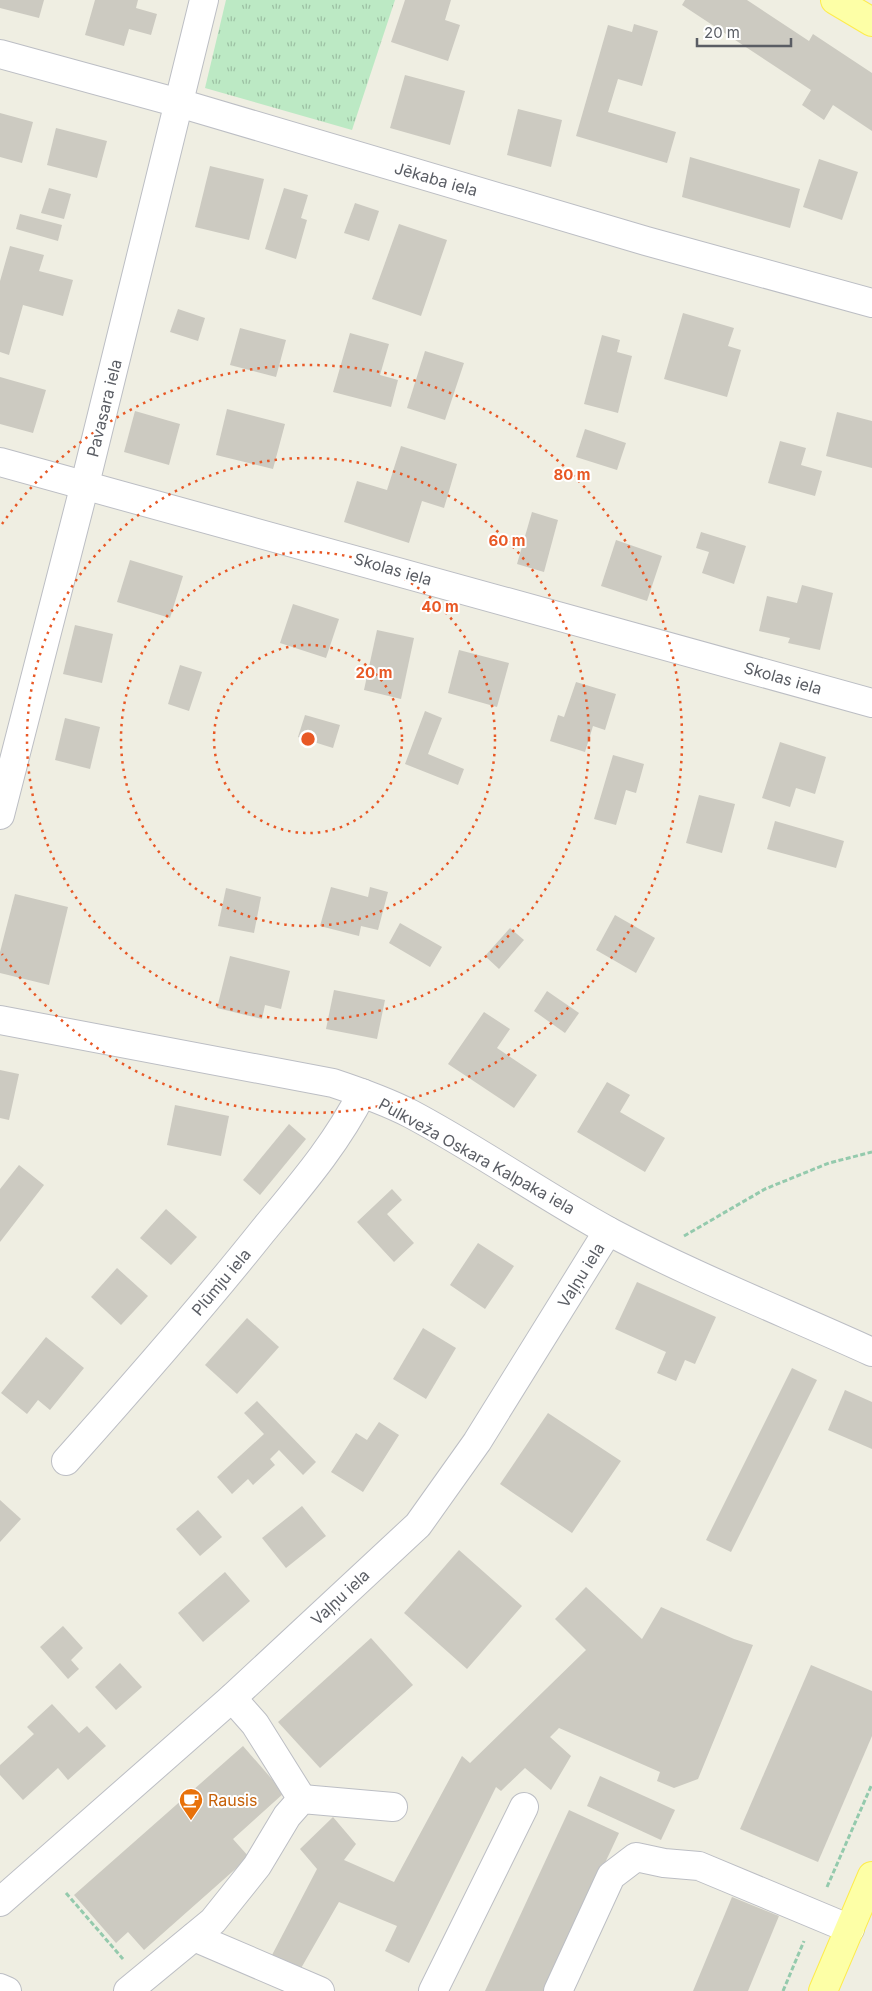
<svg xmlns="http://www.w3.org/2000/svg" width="872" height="1991" font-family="Inter,sans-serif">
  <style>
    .grass { fill: url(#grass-tufts) }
    .building { fill: #cccac1 }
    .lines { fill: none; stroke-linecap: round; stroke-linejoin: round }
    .minor-casing { stroke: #bcbec4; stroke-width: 30 }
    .major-casing { stroke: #feec4c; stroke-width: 30 }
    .path { stroke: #94caad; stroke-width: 3; stroke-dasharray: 5 2.5; stroke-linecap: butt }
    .minor { stroke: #fff; stroke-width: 28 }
    .major { stroke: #fdffa6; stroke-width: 28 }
    .ring { fill: none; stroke: #e85825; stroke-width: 2.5; stroke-dasharray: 2.5 5 }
    .labels { text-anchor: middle; stroke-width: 4; stroke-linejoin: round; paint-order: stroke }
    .street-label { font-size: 16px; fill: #5a5d64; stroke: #fff }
    .food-label { font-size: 16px; fill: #c56008; stroke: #fff; text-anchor: start }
    .centre { fill: #e85825; stroke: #fff; stroke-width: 2.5 }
    .ring-label { font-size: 15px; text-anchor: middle; font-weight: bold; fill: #e85825; stroke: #fff; stroke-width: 4; stroke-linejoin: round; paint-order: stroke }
  </style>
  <defs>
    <pattern id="grass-tufts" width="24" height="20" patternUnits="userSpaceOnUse" patternTransform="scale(1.25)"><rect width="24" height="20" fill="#bce9c4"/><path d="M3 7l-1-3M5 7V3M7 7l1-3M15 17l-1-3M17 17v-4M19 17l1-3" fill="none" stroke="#9cc0a3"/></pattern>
  </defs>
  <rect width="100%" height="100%" fill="#efeee2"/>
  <!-- grass -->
  <polygon class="grass" points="226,0 395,0 352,130 205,88"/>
  <!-- building -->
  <g class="building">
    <polygon points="0,0 44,0 39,18 0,8"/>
    <polygon points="95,0 138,0 136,8 157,14 151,35 129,29 124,46 85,35"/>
    <polygon points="405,0 451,0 445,20 460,25 448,61 391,42"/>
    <polygon points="685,0 747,0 809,41 813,34 872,73 872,131 833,105 824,120 802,105 811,90 682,5"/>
    <polygon points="634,24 658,31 642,86 618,79 608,112 676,132 667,163 576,136 608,25 632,32"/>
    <polygon points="405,75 465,91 450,145 390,128"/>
    <polygon points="518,109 562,120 551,167 507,155"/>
    <polygon points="0,113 33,122 22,163 0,157"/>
    <polygon points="56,128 107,141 97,178 47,165"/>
    <polygon points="690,157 800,189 790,228 682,197"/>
    <polygon points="819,159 858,172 842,220 803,207"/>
    <polygon points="210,166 264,179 249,240 195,227"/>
    <polygon points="49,188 71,194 64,219 41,213"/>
    <polygon points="284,188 308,195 301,218 307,220 296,259 265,249"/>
    <polygon points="355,203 379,211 369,241 344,233"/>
    <polygon points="20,214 62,225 58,241 16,229"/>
    <polygon points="399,224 447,240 421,316 372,299"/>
    <polygon points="10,246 44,255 39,271 73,280 63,316 23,305 9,355 0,352 0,281"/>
    <polygon points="178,309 205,318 198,341 170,332"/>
    <polygon points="683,313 734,328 728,346 741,350 727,397 664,379"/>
    <polygon points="240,328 286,340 276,377 230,365"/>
    <polygon points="350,333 389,344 380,375 398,380 391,407 333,392"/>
    <polygon points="602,335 620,340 617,352 632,356 618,413 584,404"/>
    <polygon points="425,351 464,363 445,420 407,408"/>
    <polygon points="0,377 46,390 33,433 0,424"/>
    <polygon points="227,409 285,424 273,469 216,455"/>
    <polygon points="135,411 180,424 169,465 124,452"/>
    <polygon points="837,412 872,421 872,468 826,456"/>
    <polygon points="585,429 626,443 617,470 576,457"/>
    <polygon points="780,441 806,448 801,465 822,471 815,496 768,483"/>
    <polygon points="401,446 457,464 444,508 422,501 409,543 344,522 357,481 387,490"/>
    <polygon points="532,512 558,520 544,572 517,564"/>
    <polygon points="701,532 746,546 734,584 702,573 709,552 696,548"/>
    <polygon points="616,540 662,556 647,601 601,586"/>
    <polygon points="130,560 183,576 170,618 117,602"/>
    <polygon points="802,585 833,593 820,650 788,643 790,638 759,631 767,596 797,603"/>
    <polygon points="293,604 339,619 326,658 280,643"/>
    <polygon points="75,625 113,634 102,683 63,674"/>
    <polygon points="377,630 414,638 401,699 364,690"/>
    <polygon points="459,650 509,663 497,707 448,693"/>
    <polygon points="180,665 202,672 189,711 168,704"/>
    <polygon points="576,682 616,694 605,730 593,726 585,752 550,741 558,715 564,717"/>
    <polygon points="425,711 442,718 428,754 464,769 458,785 405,764"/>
    <polygon points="305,715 340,725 333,748 298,737"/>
    <polygon points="65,718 100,727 90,769 55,760"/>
    <polygon points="780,742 826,757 815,794 796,788 790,807 762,798"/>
    <polygon points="613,755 644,764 636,793 626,790 616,825 594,819"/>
    <polygon points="699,795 735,804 722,853 686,843"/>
    <polygon points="775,821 844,841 836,868 767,849"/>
    <polygon points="331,887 368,897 370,887 388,892 378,930 361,926 359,936 320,926"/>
    <polygon points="226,888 261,897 254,933 218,926"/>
    <polygon points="15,894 68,907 49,985 0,973 0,952"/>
    <polygon points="615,915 655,938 636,973 596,950"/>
    <polygon points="400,923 442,947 430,967 389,943"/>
    <polygon points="510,928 524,940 499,969 485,956"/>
    <polygon points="230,956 290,971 281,1009 265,1005 262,1019 217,1008"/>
    <polygon points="334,990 385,1000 377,1039 326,1029"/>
    <polygon points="547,991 579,1013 565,1033 534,1011"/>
    <polygon points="484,1012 510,1029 497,1048 537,1075 514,1108 448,1064"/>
    <polygon points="0,1070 19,1074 9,1120 0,1118"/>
    <polygon points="607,1082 630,1095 620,1112 665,1138 645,1172 577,1132"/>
    <polygon points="175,1105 229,1116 221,1156 167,1145"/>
    <polygon points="289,1124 306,1139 260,1195 243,1180"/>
    <polygon points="19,1165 44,1185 0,1242 0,1189"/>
    <polygon points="392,1189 402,1200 387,1214 414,1243 394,1262 357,1222"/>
    <polygon points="166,1209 197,1237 171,1265 140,1238"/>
    <polygon points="478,1243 514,1266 485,1309 450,1285"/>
    <polygon points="117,1268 148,1296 121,1325 91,1297"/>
    <polygon points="637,1282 716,1317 695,1364 685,1360 676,1381 657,1373 666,1352 615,1329"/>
    <polygon points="247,1318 279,1347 237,1394 205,1365"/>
    <polygon points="423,1328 456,1348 426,1399 393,1379"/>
    <polygon points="46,1337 84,1368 50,1410 38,1400 27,1414 1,1393"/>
    <polygon points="792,1368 817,1380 731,1552 706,1540"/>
    <polygon points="845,1390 872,1402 872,1449 828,1430"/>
    <polygon points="257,1401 316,1462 303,1475 279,1450 270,1459 275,1465 253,1485 248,1479 232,1494 217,1477 264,1434 244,1413"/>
    <polygon points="548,1413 621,1461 572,1533 500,1484"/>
    <polygon points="379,1422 399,1435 363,1492 331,1472 356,1433 367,1440"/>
    <polygon points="0,1500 21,1519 0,1542"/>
    <polygon points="302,1506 326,1536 286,1568 262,1538"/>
    <polygon points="198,1510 222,1537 200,1556 176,1529"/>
    <polygon points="459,1550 522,1606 467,1669 404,1613"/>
    <polygon points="225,1572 250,1601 203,1642 178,1613"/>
    <polygon points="586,1587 642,1639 661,1607 734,1639 753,1645 698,1779 674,1788 657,1781 660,1772 559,1728 550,1737 571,1756 551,1790 525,1768 501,1791 496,1787 409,1963 385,1951 397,1926 339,1902 300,1970 272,1955 317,1869 300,1849 333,1817 356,1844 344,1860 394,1882 462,1756 470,1763 586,1650 555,1619"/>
    <polygon points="63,1626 83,1648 71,1660 79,1669 68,1679 40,1647"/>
    <polygon points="371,1638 413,1685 320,1768 278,1722"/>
    <polygon points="120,1663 142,1687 116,1710 95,1687"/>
    <polygon points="811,1665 872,1691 872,1736 818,1862 740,1829"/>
    <polygon points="52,1704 79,1733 87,1726 106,1746 68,1780 58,1768 23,1800 0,1775 0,1765 34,1734 27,1727"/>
    <polygon points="243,1746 284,1793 233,1839 249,1857 144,1950 128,1932 116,1943 74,1895"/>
    <polygon points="600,1776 675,1810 661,1840 587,1806"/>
    <polygon points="569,1810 619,1833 545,1991 485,1991"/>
    <polygon points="732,1897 779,1916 748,1991 693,1991"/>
  </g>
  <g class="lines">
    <!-- minor casing -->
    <g class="minor-casing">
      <g id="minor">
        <polyline points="0,54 179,103 646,241 872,303"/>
        <polyline points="0,462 872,703"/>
        <polyline points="0,815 85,484 204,0"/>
        <path d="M0,1020L333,1083C360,1092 386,1101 411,1114C479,1150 542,1195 610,1232C695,1277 784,1312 872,1352"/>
        <path d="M66,1461C133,1386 199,1311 262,1232C298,1188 336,1145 362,1093"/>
        <polyline points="232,1698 255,1724 302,1799"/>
        <polyline points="0,1902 232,1698 418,1525 477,1442 608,1231"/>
        <polyline points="194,1937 320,1991"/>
        <polyline points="0,1988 7,1991"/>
        <polyline points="128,1991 213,1921 257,1866 287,1816 302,1799 393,1807"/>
        <polyline points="433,1991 524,1807"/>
        <polyline points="558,1991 611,1876 636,1857 664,1863 699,1866 850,1929"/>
      </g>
    </g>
    <!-- major casing -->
    <g class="major-casing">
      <g id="major">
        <polyline points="835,0 872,22"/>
        <polyline points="823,1991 872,1876"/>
      </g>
    </g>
    <!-- path -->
    <g class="path">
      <polyline points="684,1236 765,1189 829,1163 872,1152"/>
      <polyline points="827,1887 872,1784"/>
      <polyline points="66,1893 123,1959"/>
      <polyline points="783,1991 804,1941"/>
    </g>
    <!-- minor -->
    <use href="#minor" class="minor"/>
    <!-- major -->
    <use href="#major" class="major"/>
  </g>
  <!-- distance rings -->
  <g class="ring">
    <circle cx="308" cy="739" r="94"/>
    <circle cx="308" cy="739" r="187"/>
    <circle cx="308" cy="739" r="281"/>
    <path d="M2 524A374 374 0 1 1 2 954"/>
  </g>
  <!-- icons -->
  <defs>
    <g id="cafe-pin" transform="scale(1.25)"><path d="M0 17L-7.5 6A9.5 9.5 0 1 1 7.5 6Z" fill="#e8710a" stroke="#fff"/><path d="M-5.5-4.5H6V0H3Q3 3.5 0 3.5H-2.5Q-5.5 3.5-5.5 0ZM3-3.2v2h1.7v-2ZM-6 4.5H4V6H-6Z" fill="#fff"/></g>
  </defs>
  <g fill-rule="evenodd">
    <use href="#cafe-pin" x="191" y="1800"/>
  </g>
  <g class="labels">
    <!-- street labels -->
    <g class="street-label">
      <text transform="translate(436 179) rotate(16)" y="6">Jēkaba iela</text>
      <text transform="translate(104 408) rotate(-76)" y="6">Pavasara iela</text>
      <text transform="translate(393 569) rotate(16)" y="6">Skolas iela</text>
      <text transform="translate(783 678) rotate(16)" y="6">Skolas iela</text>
      <text transform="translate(477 1156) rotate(29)" y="6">Pulkveža Oskara Kalpaka iela</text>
      <text transform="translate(581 1275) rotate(-58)" y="6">Vaļņu iela</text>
      <text transform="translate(221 1282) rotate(-50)" y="6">Plūmju iela</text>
      <text transform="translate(340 1597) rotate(-43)" y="6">Vaļņu iela</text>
    </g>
    <!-- food labels -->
    <g class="food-label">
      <text x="208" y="1806">Rausis</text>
    </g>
  </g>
  <circle cx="308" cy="739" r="8" class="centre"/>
  <g class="ring-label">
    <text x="572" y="480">80 m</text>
    <text x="507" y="546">60 m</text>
    <text x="440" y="612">40 m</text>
    <text x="374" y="678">20 m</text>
  </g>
  <!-- scale -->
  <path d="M697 38v8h94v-8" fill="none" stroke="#5a5d64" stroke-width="2.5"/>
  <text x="704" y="38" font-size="15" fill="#5a5d64" stroke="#ffffff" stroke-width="4" paint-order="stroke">20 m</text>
</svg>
